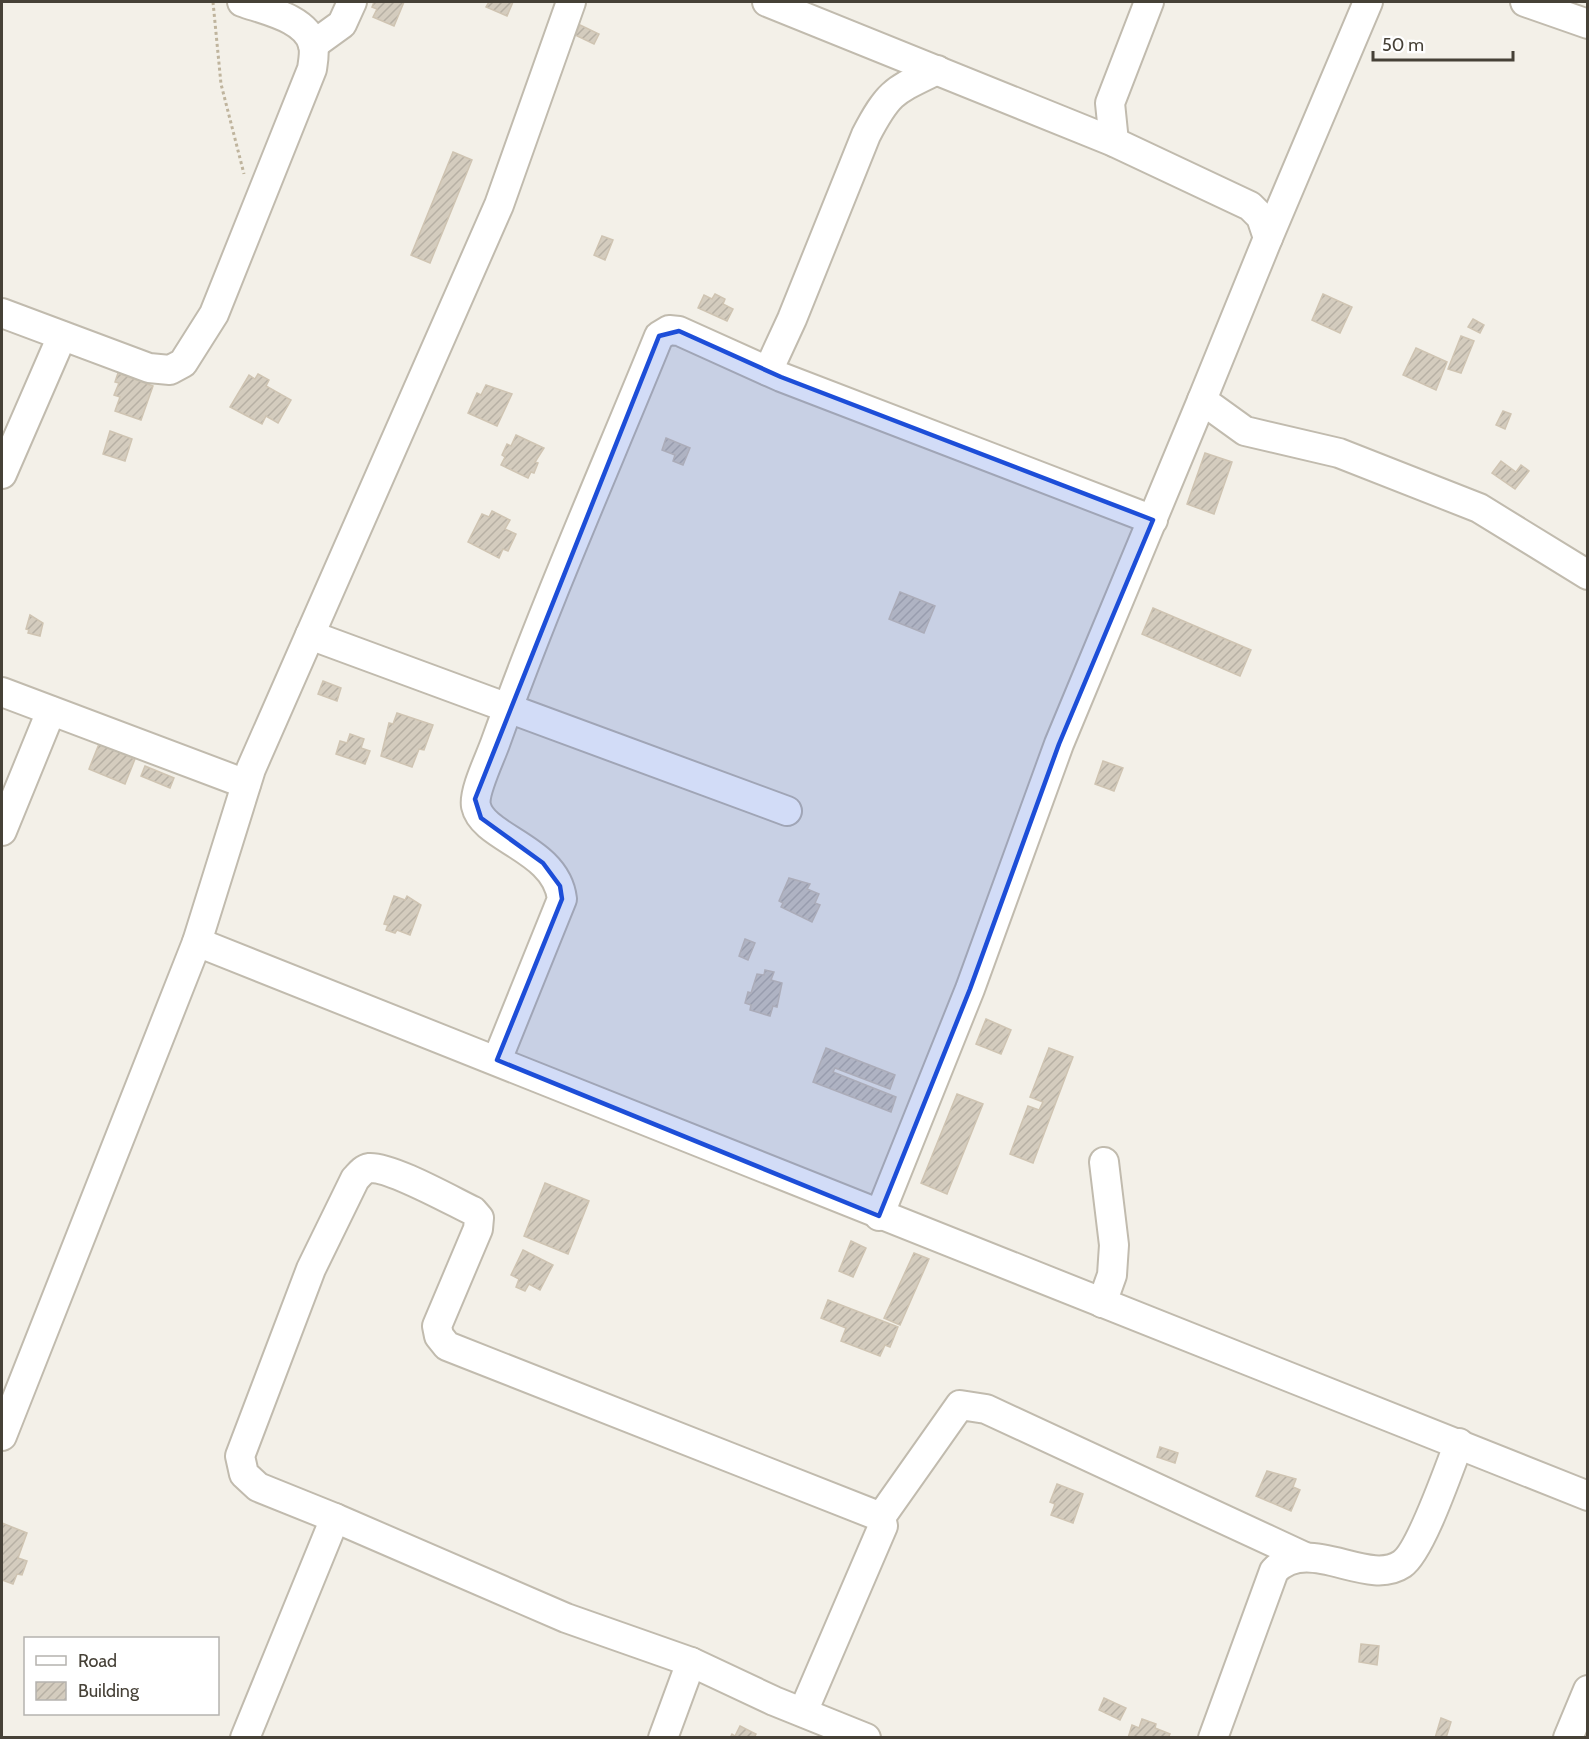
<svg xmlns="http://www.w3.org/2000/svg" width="1589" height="1739" font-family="Cabin,sans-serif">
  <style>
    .building { fill: url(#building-hatch); stroke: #cfc4b2; stroke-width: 1.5 }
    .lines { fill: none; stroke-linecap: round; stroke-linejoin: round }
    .minor-casing { stroke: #c1bbae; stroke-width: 32 }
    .path { stroke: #bfb49d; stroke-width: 3; stroke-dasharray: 3 3; stroke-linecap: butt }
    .minor { stroke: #fff; stroke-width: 28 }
    .marked { fill: #1d4ed8; fill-opacity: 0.2; stroke: #1d4ed8; stroke-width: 4.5; stroke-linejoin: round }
  </style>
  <defs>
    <pattern id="building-hatch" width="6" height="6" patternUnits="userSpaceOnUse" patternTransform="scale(1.5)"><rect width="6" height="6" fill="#d4ccbe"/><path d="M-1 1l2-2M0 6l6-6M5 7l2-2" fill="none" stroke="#b7b0a4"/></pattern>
  </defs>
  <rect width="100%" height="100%" fill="#f3f0e8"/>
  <!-- building -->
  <g class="building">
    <polygon points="374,2 404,2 394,26 373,17 377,9 372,7"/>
    <polygon points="489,2 513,2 507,16 486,7"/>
    <polygon points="580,25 599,34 594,44 575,35"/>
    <polygon points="453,152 472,160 430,263 411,255"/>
    <polygon points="602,236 613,240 605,260 594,255"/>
    <polygon points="715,294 725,299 723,304 733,309 727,321 698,308 704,295 712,299"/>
    <polygon points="1323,294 1352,307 1340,333 1312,320"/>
    <polygon points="1473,319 1484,325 1480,333 1468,327"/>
    <polygon points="1461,336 1474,341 1461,373 1448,369"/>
    <polygon points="1416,348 1447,362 1436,390 1403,375"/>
    <polygon points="118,373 153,386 141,420 115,411 120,397 114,395 119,383 115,382"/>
    <polygon points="258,374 269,380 266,386 291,400 278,423 266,416 262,424 230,407 249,375 255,379"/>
    <polygon points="486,385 512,394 497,426 468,413 477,393 481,395"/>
    <polygon points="1503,411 1511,414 1505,429 1496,425"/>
    <polygon points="110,431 132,439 125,461 103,454"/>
    <polygon points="516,435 544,448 535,462 538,463 534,473 531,472 528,478 501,465 505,457 502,455 507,444 511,446"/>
    <polygon points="666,438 690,448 683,465 673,461 675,455 662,450"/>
    <polygon points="1205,453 1232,462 1214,514 1187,504"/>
    <polygon points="1501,461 1516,472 1521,465 1529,471 1515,489 1492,473"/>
    <polygon points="492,511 510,520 505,529 516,534 508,551 503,549 499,558 468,542 482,514 489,517"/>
    <polygon points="900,592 935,606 924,633 889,619"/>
    <polygon points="1153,608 1251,650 1240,676 1142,634"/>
    <polygon points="30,615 43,623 40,636 28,633 29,630 26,629"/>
    <polygon points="323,681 341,688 337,701 318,694"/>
    <polygon points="397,713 433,725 424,750 419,749 412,767 381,756 389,723 393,724"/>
    <polygon points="350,734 364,739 361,748 370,751 365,764 336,754 340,741 347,743"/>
    <polygon points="99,744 135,759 125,784 89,769"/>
    <polygon points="1103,761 1123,768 1114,791 1095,784"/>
    <polygon points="145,766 174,778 170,788 141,776"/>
    <polygon points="789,878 810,884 807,889 819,894 815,903 820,905 812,922 781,907 783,903 779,901"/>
    <polygon points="394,896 405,900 407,896 421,905 410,935 397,930 395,933 386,930 388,925 384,924"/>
    <polygon points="745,939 755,943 748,960 739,956"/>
    <polygon points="765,970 774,972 771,980 782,983 777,1007 773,1006 770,1016 750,1010 751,1005 745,1003 748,992 751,993 757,974 764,975"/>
    <polygon points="986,1019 1011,1030 1001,1054 976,1044"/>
    <polygon points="826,1048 895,1075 890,1089 835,1068 833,1072 896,1097 891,1112 813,1082"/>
    <polygon points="1049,1048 1073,1057 1033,1163 1010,1154 1028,1106 1039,1110 1043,1102 1030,1097"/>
    <polygon points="957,1094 983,1104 947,1194 921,1183"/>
    <polygon points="545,1183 589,1201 568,1254 524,1236"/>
    <polygon points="851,1241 866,1248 853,1277 839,1271"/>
    <polygon points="523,1250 553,1265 540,1290 529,1284 525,1291 516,1287 519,1279 511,1275"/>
    <polygon points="914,1253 929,1259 900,1325 884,1318"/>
    <polygon points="828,1300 898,1327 890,1347 885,1345 880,1356 841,1341 846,1328 821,1318"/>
    <polygon points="1160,1447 1178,1453 1175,1463 1157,1457"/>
    <polygon points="1267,1471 1296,1479 1293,1487 1300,1490 1291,1511 1256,1496"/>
    <polygon points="1057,1484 1083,1494 1073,1523 1051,1515 1055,1504 1050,1502"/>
    <polygon points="2,1523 27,1533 18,1558 27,1561 22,1575 17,1574 13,1584 2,1580"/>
    <polygon points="1361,1644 1379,1646 1377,1665 1359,1662"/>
    <polygon points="1104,1698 1126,1708 1120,1720 1099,1710"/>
    <polygon points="1441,1718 1451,1722 1446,1738 1435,1738"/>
    <polygon points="1142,1719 1156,1724 1155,1728 1170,1734 1168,1738 1128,1738 1132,1725 1139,1728"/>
    <polygon points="740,1726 756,1734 754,1738 730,1738 732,1734 735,1736"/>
  </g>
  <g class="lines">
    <!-- minor casing -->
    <g class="minor-casing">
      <g id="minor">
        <polyline points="767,2 1114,142 1250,206 1261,217 1268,238 1202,400 1245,431 1339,453 1479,508 1588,575"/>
        <polyline points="1525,2 1588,24"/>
        <polyline points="313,45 342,24 352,2"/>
        <polyline points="1114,142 1110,103 1149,2"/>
        <polyline points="1268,238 1368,2"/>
        <path d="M2,313L149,368L170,370L183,363L214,314L312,69C313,62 315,52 313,45C307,18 264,10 242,2"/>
        <path d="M768,371L792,319L866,135C889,91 894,91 937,70"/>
        <polyline points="2,474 62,336"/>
        <polyline points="310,635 787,811"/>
        <polyline points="2,692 246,784"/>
        <polyline points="2,831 51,711"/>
        <polyline points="197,942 1588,1496"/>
        <path d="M497,1060L562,899C556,848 483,839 476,806C473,792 491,756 496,741C545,604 604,471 659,336L669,330L679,331L781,377L1153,520"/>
        <polyline points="879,1216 970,989 1059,744 1202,400"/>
        <polyline points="1102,1303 1112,1275 1114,1245 1104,1162"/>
        <polyline points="2,1436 197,942 251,769 499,205 571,2"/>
        <polyline points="881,1517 960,1405 986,1409 1305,1557"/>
        <polyline points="335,1518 566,1618 691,1662 774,1701 866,1738"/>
        <path d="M245,1738L335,1518L258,1487L244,1474L240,1456L311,1269L355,1179C359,1175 363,1169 369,1168C390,1166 452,1201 473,1211L479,1218L478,1229L437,1326L439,1336L447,1346L881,1517L883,1526L803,1712"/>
        <polyline points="663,1738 691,1662"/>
        <path d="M1213,1738L1274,1571C1309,1534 1367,1588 1402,1564C1421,1551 1449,1468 1459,1443"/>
        <polyline points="1568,1738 1588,1690"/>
      </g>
    </g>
    <!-- path -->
    <polyline class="path" points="213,2 221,84 244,174"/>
    <!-- minor -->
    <use href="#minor" class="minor"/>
  </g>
  <!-- marked area -->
  <path class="marked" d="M679,331L781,377L1153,520L1059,744L970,989L879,1216L497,1060L562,899L560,886L543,863L481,818L475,799L659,336Z"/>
  <!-- border -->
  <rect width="1589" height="1739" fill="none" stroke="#464137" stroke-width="6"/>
  <!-- legend -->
  <rect x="24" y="1637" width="195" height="78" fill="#ffffff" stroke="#b5b3af" stroke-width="1.5"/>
  <rect x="36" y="1656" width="30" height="9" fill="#ffffff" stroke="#b5b3af" stroke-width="1.5"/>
  <text x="78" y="1667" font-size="18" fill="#464137">Road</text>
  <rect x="36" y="1682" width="30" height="18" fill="url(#building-hatch)" stroke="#b5b3af" stroke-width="1.5"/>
  <text x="78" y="1697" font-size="18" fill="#464137">Building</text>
  <!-- scale -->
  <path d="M1373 51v9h140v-9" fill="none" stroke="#464137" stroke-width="3"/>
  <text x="1382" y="51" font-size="18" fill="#464137" stroke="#ffffff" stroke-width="4.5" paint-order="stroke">50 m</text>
</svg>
